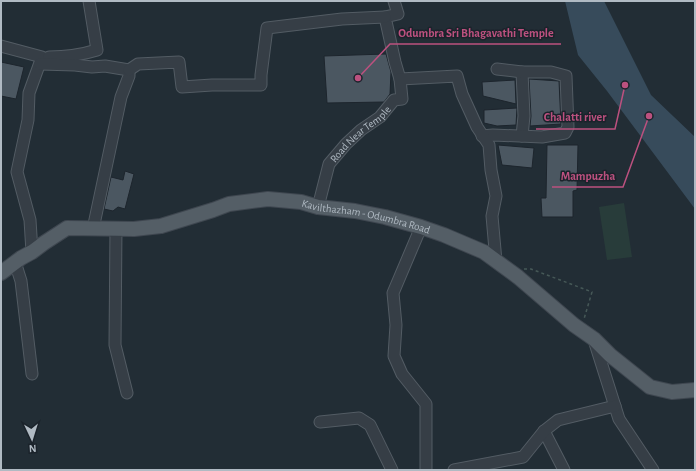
<svg xmlns="http://www.w3.org/2000/svg" width="696" height="471" font-family="'Alegreya Sans',sans-serif">
  <style>
    .green { fill: #283c3a }
    .water { fill: #374b5b }
    .building { fill: #4b5761; stroke: #1d252d }
    .lines { fill: none; stroke-linecap: round; stroke-linejoin: round }
    .minor-casing { stroke: #535c64; stroke-width: 13 }
    .major-casing { stroke: #3f4750; stroke-width: 16 }
    .path { stroke: #465857; stroke-width: 1.5; stroke-dasharray: 3 3; stroke-linecap: butt }
    .minor { stroke: #363e46; stroke-width: 11 }
    .major { stroke: #545e66; stroke-width: 14 }
    .labels { text-anchor: middle; stroke-width: 3; stroke-linejoin: round; paint-order: stroke }
    .street-label { font-size: 11px; fill: #b0bac3; stroke: #1b232b }
    .leader { fill: none; stroke: #bc517f; stroke-width: 1.5 }
    .callout-dot { fill: #bc517f; stroke: #1b232b; stroke-width: 1.5 }
    .callout-label { font-size: 12px; text-anchor: middle; font-weight: bold; fill: #bc517f; stroke: #1b232b; stroke-width: 3; stroke-linejoin: round; paint-order: stroke }
  </style>
  <rect width="100%" height="100%" fill="#222d35"/>
  <!-- green -->
  <polygon class="green" points="624,203 632,257 607,260 599,207"/>
  <!-- water -->
  <polygon class="water" points="565,1 604,1 651,95 695,137 695,209 607,91 578,55"/>
  <!-- building -->
  <g class="building">
    <polygon points="386,54 391,72 390,94 384,102 327,103 324,56"/>
    <polygon points="1,62 24,67 16,99 1,96"/>
    <polygon points="529,79 559,81 561,124 530,126 531,116"/>
    <polygon points="515,80 516,104 483,96 482,82"/>
    <polygon points="517,108 516,125 497,126 484,123 484,110"/>
    <polygon points="498,145 534,148 532,168 502,165"/>
    <polygon points="547,145 578,145 577,190 573,191 573,217 542,217 541,198 546,198"/>
    <polygon points="125,171 134,174 125,209 118,207 113,211 104,209 111,177 123,180"/>
  </g>
  <g class="lines">
    <!-- minor casing -->
    <g class="minor-casing">
      <g id="minor">
        <polyline points="394,1 398,14 385,17 395,62 400,79"/>
        <polyline points="1,46 42,57 29,93 28,120 17,172 30,220 32,252"/>
        <path d="M49,57C66,57 81,55 97,50L89,1"/>
        <polyline points="40,64 75,65 92,67 105,66 129,70 129,76 121,97 93,229"/>
        <polyline points="129,70 138,64 179,62 182,87 212,85 261,85 261,75 267,28 342,19 385,17"/>
        <polyline points="522,72 524,116 522,136"/>
        <polyline points="482,136 493,135 542,137 565,133 568,127 566,76 551,72 522,72 497,69"/>
        <path id="s1" d="M318,207L329,164L346,144L361,130L380,117L394,100L402,99L400,79L457,76L462,94L477,127L489,145L491,170L496,196L492,216L496,261"/>
        <polyline points="421,227 393,293 396,325 394,356 402,374 426,404 426,470"/>
        <polyline points="116,228 115,345 127,393"/>
        <polyline points="15,262 21,281 32,374"/>
        <polyline points="594,340 619,419 653,470"/>
        <polyline points="320,422 359,418 370,425 392,470"/>
        <polyline points="544,431 564,470"/>
        <polyline points="454,470 523,457 544,431 558,420 615,406"/>
      </g>
    </g>
    <!-- major casing -->
    <g class="major-casing">
      <g id="major">
        <path id="s2" d="M1,273L21,258L32,252L44,243L67,228L134,229L161,226L213,210L229,204L268,199L301,202L318,207L355,211L385,217L421,227L444,235L484,252L518,277L574,325L594,339L610,355L650,387L672,392L695,390"/>
      </g>
    </g>
    <!-- path -->
    <polyline class="path" points="524,269 531,269 592,292 584,319"/>
    <!-- minor -->
    <use href="#minor" class="minor"/>
    <!-- major -->
    <use href="#major" class="major"/>
  </g>
  <g class="labels">
    <!-- street labels -->
    <g class="street-label">
      <text dy="4" stroke="none"><textPath href="#s1" startOffset="88">Road Near Temple</textPath></text>
      <text dy="4" stroke="none"><textPath href="#s2" startOffset="385">Kavilthazham - Odumbra Road</textPath></text>
    </g>
  </g>
  <!-- callouts -->
  <path class="leader" d="M358 78L390 44H561M625 85L615 129H536M649 116L623 187H552"/>
  <g class="callout-dot">
    <circle cx="358" cy="78" r="4"/>
    <circle cx="625" cy="85" r="4"/>
    <circle cx="649" cy="116" r="4"/>
  </g>
  <g class="callout-label">
    <text x="476" y="37">Odumbra Sri Bhagavathi Temple</text>
    <text x="575" y="121">Chalatti river</text>
    <text x="588" y="180">Mampuzha</text>
  </g>
  <!-- border -->
  <rect width="696" height="471" fill="none" stroke="#b0bac3" stroke-width="4"/>
  <!-- north arrow -->
  <g transform="translate(32 439) rotate(176)" stroke="#1b232b" stroke-width="3" paint-order="stroke">
  <path d="M0-3L7 15L0 10L-7 15Z" fill="#b0bac3"/>
  <text y="-6" font-size="11" font-weight="bold" text-anchor="middle" fill="#b0bac3">N</text>
  </g>
</svg>
